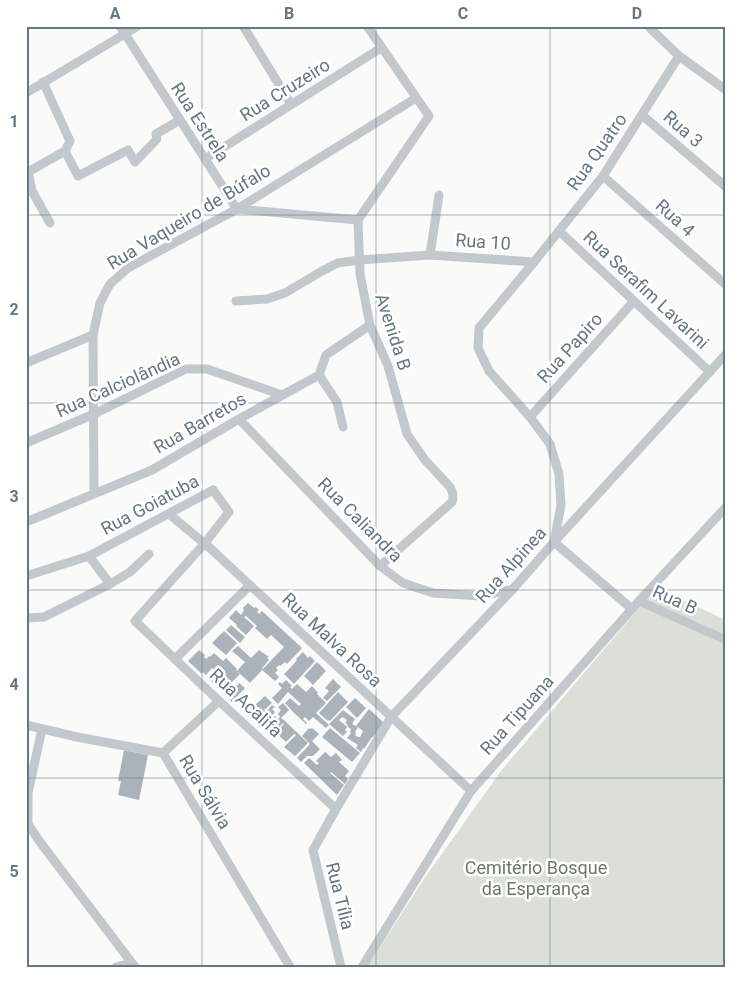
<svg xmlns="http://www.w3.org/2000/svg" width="752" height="993" font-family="Roboto,sans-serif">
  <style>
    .green { fill: #dadfd7 }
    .building { fill: #aab3b9; fill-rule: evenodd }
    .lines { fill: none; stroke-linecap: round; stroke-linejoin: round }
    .minor { stroke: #c3c8cc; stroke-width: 9 }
    .grid { fill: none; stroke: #657783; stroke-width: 1; stroke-opacity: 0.55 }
    .labels { text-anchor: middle; stroke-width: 5; stroke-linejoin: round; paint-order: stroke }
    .street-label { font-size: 18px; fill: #657783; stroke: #fff }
    .park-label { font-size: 18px; fill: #697a64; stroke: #fff }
    .neatline { fill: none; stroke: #657783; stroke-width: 2 }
    .grid-label { font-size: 16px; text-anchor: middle; font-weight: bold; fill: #657783 }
  </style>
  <rect width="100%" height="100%" fill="#fafaf8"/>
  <!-- green -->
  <polygon class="green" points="656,588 726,620 726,967 367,967 424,879 501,771"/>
  <!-- building -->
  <g class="building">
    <polygon points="248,603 254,608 256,607 259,610 257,612 259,614 262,611 302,648 287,664 285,662 280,666 279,665 276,668 278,670 275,673 279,677 275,681 262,670 284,647 271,635 267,639 255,628 257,626 246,616 244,617 254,626 246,635 236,626 237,625 229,618 236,610 241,615 244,610 243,608"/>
    <polygon points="231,625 245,637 240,643 226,630"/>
    <polygon points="224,631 237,643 226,655 212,643"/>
    <polygon points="238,646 251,658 259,650 269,657 267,658 269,660 262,668 263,669 250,683 237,671 245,662 232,651"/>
    <polygon points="199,650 205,655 204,657 206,659 209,656 210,657 214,653 223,661 226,658 237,669 236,670 240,674 231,683 228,681 222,687 216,680 213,683 208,678 215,670 212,668 206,675 203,672 202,674 188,661"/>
    <polygon points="303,652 308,658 310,656 315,661 294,684 284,674 291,667 297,660 296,659"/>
    <polygon points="317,662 326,671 313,685 304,676"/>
    <polygon points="333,679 341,687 327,701 323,698 329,691 325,688"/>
    <polygon points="286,680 292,686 290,687 292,689 297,684 306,692 312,686 318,693 317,694 326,703 316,713 329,725 326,728 313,717 309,721 305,717 303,719 307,723 306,724 293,712 285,703 290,698 299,706 301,704 288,692 278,704 272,698 282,688 278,684 280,682 282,684"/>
    <polygon points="239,683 245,688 232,702 227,697"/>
    <polygon points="338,692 348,702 330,721 329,720 328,721 319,713"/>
    <polygon points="265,696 272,703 264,710 266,712 272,705 275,707 272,709 275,712 271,717 268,714 258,725 254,721 258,717 249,708 252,705 253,707"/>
    <polygon points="355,698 366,708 357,718 346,707"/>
    <polygon points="283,703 289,710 281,718 278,714 281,710 278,707"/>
    <path d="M369,709L384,723L373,737H372L364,749L363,748L361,752L356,748L358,745L347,738L351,733L350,732L351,729L348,727L347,724L345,723L347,720L342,717L339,720L347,727L345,730L347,732L343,736L329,724L343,710L355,719L352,724L356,726ZM358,727L363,731L360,737H358L355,735L356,733L355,732Z"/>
    <polygon points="275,716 278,719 280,717 285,721 308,743 295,756 284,747 296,735 294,734 286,742 276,733 284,724 283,723 273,734 265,726"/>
    <polygon points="309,728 310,729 312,728 319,734 312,741 320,749 313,756 307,756 301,762 297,758 310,744 302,736"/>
    <polygon points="330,728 360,753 352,762 322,737"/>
    <polygon points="124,750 148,755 139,800 118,795 121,781 118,781"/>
    <polygon points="325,752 331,757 336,753 342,760 339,762 349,771 345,776 348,779 345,784 331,772 330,773 344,785 337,795 304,763 309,758 317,765 319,763 316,761"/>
  </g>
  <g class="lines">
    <!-- minor -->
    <g class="minor">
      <polyline points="120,26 237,209 358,220"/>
      <polyline points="243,26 291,104"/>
      <path d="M367,26L429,116L358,220L360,274L370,325L388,366L407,434L425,460L450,487C453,492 454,496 452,502L380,566"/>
      <polyline points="650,28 679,56 726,90"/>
      <polyline points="43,82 70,141 65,151 28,172 32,191 50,223"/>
      <polyline points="26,93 138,26"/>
      <polyline points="642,115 726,187"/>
      <polyline points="65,151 78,176 128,150 135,162 157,139 156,134 180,120"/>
      <polyline points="205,159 381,48"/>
      <polyline points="603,176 726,285"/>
      <polyline points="559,231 710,372"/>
      <polyline points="430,255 439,195"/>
      <polyline points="236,301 267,299 285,293 322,271 338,263 359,260 430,255 534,262"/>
      <polyline points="26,363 93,335"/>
      <polyline points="319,375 337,402 343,427"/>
      <polyline points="530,417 634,301"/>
      <polyline points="239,419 380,566 403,583 433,593 481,596 513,589"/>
      <polyline points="26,443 94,414 186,369 207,369 282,395"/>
      <polyline points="94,494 93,335 100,303 110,284 128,268 237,209 416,98"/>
      <polyline points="169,514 210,548 471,791"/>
      <polyline points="26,522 152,470 239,419 319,375 326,355 370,325"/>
      <polyline points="89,556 110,584"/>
      <polyline points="26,576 89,556 213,490 229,512 205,543 135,621 219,701 336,809"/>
      <polyline points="639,601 726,640"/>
      <polyline points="632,609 554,542 561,505 559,474 550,444 530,417 489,371 478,348 479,328 534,262 603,176 679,56"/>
      <polyline points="26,618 44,617 110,584 130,572 149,554"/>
      <polyline points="175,659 250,585"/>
      <polyline points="26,725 77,737 163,753 290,967"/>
      <polyline points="42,729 28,793 28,824 40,842 135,967"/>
      <polyline points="163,753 219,701"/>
      <polyline points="116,967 131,963"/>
      <polyline points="341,967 313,850 336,809 391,717 513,589 554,542 726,354"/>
      <polyline points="362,967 471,791 639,601 726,507"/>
    </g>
  </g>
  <!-- grid -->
  <path class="grid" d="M202,26V967M376,26V967M550,26V967M26,215H726M26,403H726M26,590H726M26,778H726"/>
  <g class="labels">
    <!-- street labels -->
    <g class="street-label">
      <text transform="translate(285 90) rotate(-32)" y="6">Rua Cruzeiro</text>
      <text transform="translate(200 122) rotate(57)" y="6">Rua Estrela</text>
      <text transform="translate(683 129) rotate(41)" y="6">Rua 3</text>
      <text transform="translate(597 152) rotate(-55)" y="6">Rua Quatro</text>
      <text transform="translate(189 217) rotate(-31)" y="6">Rua Vaqueiro de Búfalo</text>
      <text transform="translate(675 218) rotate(42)" y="6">Rua 4</text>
      <text transform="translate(483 242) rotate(4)" y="6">Rua 10</text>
      <text transform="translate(646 290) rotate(43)" y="6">Rua Serafim Lavarini</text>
      <text transform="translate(393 332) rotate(72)" y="6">Avenida B</text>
      <text transform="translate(570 348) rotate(-48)" y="6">Rua Papiro</text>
      <text transform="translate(118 385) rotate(-24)" y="6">Rua Calciolândia</text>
      <text transform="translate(200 423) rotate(-30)" y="6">Rua Barretos</text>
      <text transform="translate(150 505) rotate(-28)" y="6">Rua Goiatuba</text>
      <text transform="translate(360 520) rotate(45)" y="6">Rua Caliandra</text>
      <text transform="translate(511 565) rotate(-48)" y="6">Rua Alpinea</text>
      <text transform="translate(675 600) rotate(24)" y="6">Rua B</text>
      <text transform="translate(332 640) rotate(43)" y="6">Rua Malva Rosa</text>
      <text transform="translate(246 703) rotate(43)" y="6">Rua Acalifa</text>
      <text transform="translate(517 715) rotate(-48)" y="6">Rua Tipuana</text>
      <text transform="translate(205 792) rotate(59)" y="6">Rua Sálvia</text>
      <text transform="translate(340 896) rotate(76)" y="6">Rua Tília</text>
    </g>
    <!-- park labels -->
    <g class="park-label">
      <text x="536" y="874">Cemitério Bosque<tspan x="536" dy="21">da Esperança</tspan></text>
    </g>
  </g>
  <!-- border -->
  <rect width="752" height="993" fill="none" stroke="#ffffff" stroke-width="55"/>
  <rect x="28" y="28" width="696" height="938" class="neatline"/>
  <g class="grid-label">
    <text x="115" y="19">A</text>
    <text x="289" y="19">B</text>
    <text x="463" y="19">C</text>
    <text x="637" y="19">D</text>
    <text x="14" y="127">1</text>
    <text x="14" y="315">2</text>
    <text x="14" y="502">3</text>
    <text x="14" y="690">4</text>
    <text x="14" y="877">5</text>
  </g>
</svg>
